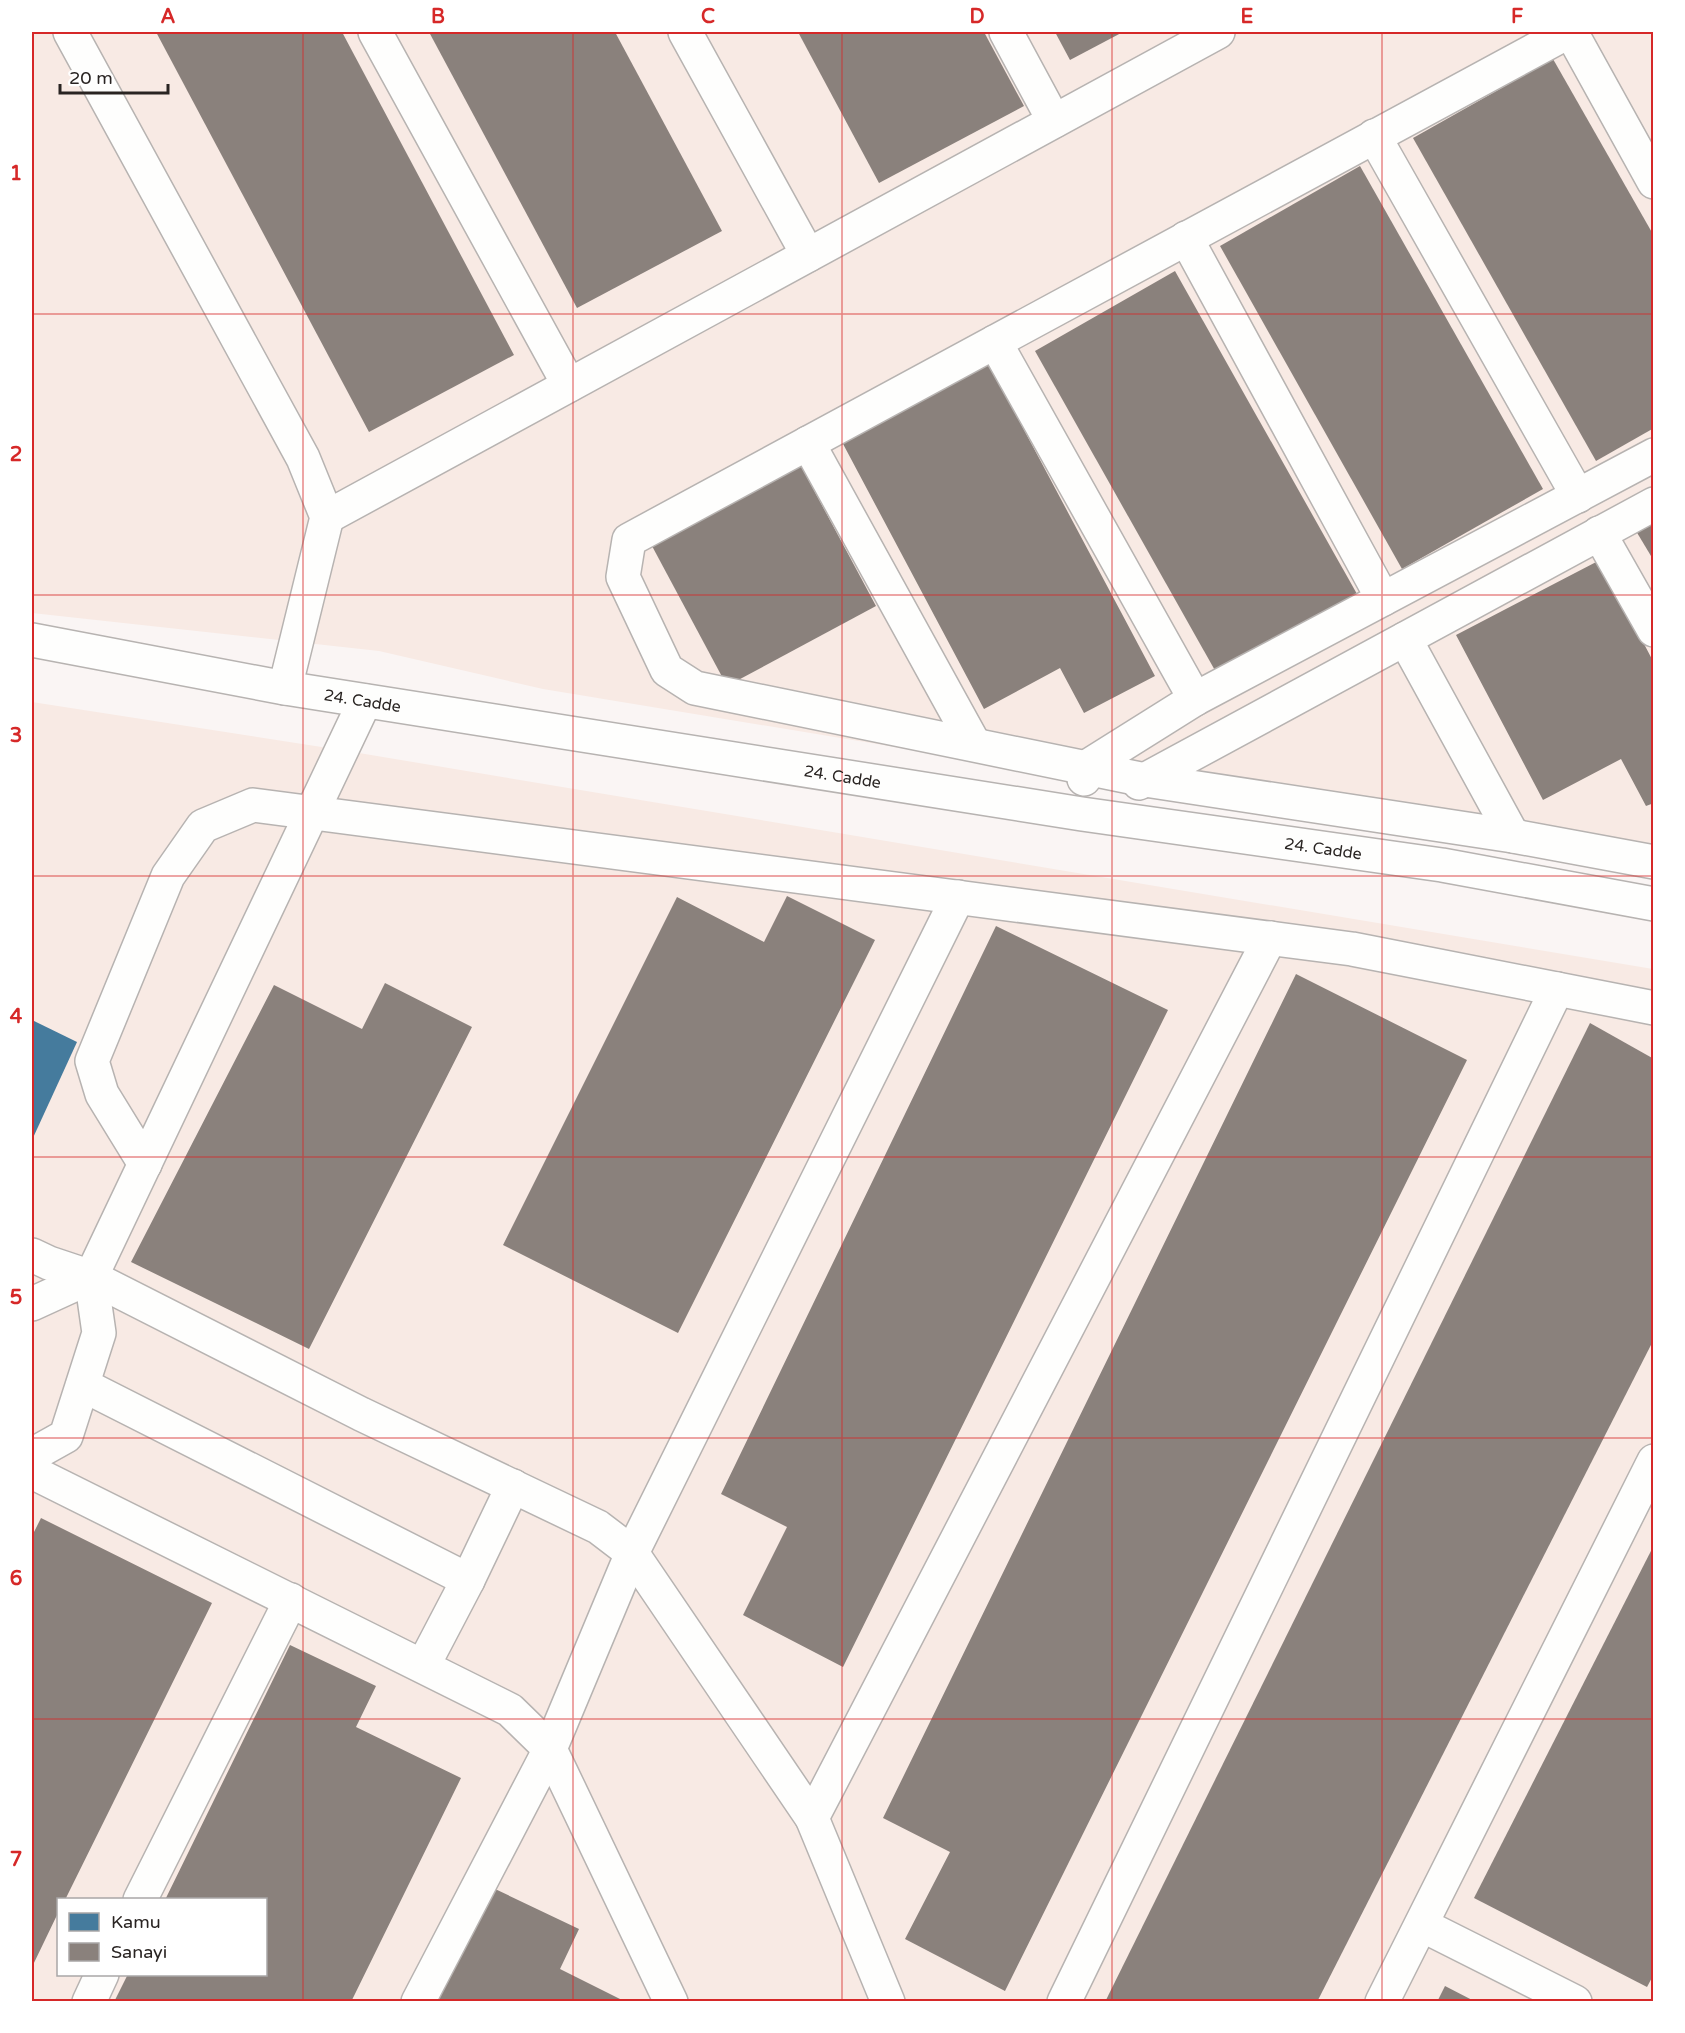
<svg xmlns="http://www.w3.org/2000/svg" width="1685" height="2033" font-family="'Varela Round',sans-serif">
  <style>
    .built { fill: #f8eae4; fill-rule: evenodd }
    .public { fill: #457b9d }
    .industry { fill: #8a817c }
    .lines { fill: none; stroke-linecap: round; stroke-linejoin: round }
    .minor-casing { stroke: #b7b3b1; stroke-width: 36 }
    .minor { stroke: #fefefd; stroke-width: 33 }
    .grid { fill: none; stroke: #d62828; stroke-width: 1.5; stroke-opacity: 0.55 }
    .labels { text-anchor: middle; stroke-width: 6; stroke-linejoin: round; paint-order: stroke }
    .street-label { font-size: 16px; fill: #292422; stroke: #fff }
    .neatline { fill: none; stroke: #d62828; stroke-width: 2 }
    .grid-label { font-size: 20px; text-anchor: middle; font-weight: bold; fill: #d62828 }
  </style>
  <rect width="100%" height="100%" fill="#faf5f4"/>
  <!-- built -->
  <g class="built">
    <polygon points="32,32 1653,32 1653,872 543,689 379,651 32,613"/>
    <path d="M32,702L341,750L1653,969V2001H32ZM58,1900H266V1974H58Z"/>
  </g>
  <!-- public -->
  <polygon class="public" points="32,1020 77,1042 32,1140"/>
  <!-- industry -->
  <g class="industry">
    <polygon points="156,32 342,32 514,355 369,432"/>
    <polygon points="429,32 615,32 722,231 577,308"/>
    <polygon points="798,32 984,32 1024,106 879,183"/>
    <polygon points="1055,32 1123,32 1070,60"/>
    <polygon points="1553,59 1654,236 1654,428 1596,461 1413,138"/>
    <polygon points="1360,166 1543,489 1402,569 1220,246"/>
    <polygon points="1175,271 1357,594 1217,674 1035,351"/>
    <polygon points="989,364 1155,676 1084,713 1060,668 984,709 842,442"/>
    <polygon points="801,466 876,606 727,686 652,546"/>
    <polygon points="1654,521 1654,561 1636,531"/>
    <polygon points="1600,560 1654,663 1654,803 1646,806 1621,759 1543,800 1456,635"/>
    <polygon points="787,896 875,940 678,1333 503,1245 677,897 764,942"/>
    <polygon points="996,926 1168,1010 843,1667 743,1615 787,1527 721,1494"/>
    <polygon points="1296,974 1467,1060 1005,1991 905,1939 950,1852 883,1818"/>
    <polygon points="385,983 472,1027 309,1349 131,1262 274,985 362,1029"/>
    <polygon points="1590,1023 1654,1059 1654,1339 1317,2002 1105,2002"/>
    <polygon points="41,1518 212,1603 65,1900 58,1900 58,1913 32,1967 32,1536"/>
    <polygon points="1654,1545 1654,1974 1647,1987 1474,1898"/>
    <polygon points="290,1645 376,1686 356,1727 461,1778 351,2002 114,2002 128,1974 266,1974 266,1900 165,1900"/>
    <polygon points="493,1888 579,1929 560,1969 626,2002 437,2002"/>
    <polygon points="1445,1986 1476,2002 1437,2002"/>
  </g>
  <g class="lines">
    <!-- minor casing -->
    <g class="minor-casing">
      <g id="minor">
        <polyline points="70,32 303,458 327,517 285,688"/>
        <polyline points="375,32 569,385"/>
        <polyline points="685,32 808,255"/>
        <polyline points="1006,32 1054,121"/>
        <polyline points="1568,32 629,540 623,577 667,670 695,688 1145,780 1513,836 1654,862"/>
        <polyline points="1571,32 1654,182"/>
        <polyline points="1374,136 1578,496"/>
        <polyline points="1186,238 1383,599"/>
        <polyline points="995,342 1195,699"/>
        <polyline points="808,443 974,744"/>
        <polyline points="327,517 1218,32"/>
        <polyline points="1599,533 1654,630"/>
        <polyline points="1405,639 1513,836"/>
        <path id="s1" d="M32,640L285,688L1082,814L1442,865L1654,904"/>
        <polyline points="1084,779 1085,768 1195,699 1654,455"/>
        <polyline points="1139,783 1654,504"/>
        <polyline points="145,1164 102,1094 92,1061 168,876 203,826 253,805 1352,949 1654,1008"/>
        <polyline points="32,1255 49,1263 91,1277 361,1414 598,1527 632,1553 812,1818 888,2002"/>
        <polyline points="32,1304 91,1277"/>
        <polyline points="83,1385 468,1580"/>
        <polyline points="32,1455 66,1436 99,1333 91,1277 365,701"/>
        <polyline points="32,1472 510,1710 550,1749 671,2002"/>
        <polyline points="423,1666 468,1580 513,1486"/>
        <polyline points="812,1818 1270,938"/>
        <polyline points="140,1900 291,1600"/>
        <polyline points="1422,1925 1575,2002"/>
        <polyline points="89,2002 102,1974"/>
        <polyline points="418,2002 550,1749 632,1553 958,897"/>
        <polyline points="1064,2002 1557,989"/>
        <polyline points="1382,2002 1654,1461"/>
      </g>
    </g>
    <!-- minor -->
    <use href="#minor" class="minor"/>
  </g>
  <!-- grid -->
  <path class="grid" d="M303,32V2002M573,32V2002M842,32V2002M1112,32V2002M1382,32V2002M32,314H1654M32,595H1654M32,876H1654M32,1157H1654M32,1438H1654M32,1719H1654"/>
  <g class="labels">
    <!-- street labels -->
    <g class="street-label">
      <text dy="6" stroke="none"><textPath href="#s1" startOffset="336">24. Cadde</textPath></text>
      <text dy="6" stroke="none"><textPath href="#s1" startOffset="822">24. Cadde</textPath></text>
      <text dy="6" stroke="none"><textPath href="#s1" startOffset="1308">24. Cadde</textPath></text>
    </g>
  </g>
  <!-- border -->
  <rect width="1685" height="2033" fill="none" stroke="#ffffff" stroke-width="66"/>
  <!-- legend -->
  <rect x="57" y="1898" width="210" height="78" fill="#ffffff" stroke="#a9a7a7" stroke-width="1.5"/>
  <rect x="69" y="1913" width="30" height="18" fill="#457b9d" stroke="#a9a7a7" stroke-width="1.5"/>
  <text x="111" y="1928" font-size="18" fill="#292422">Kamu</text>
  <rect x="69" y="1943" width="30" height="18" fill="#8a817c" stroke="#a9a7a7" stroke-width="1.5"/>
  <text x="111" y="1958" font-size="18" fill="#292422">Sanayi</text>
  <!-- scale -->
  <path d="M60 84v9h108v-9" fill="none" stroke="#292422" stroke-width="3"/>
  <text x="69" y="84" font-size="18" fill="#292422" stroke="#ffffff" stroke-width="4.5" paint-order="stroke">20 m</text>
  <rect x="33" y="33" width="1619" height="1967" class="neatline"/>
  <g class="grid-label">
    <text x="168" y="23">A</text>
    <text x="438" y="23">B</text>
    <text x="708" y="23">C</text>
    <text x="977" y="23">D</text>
    <text x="1247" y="23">E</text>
    <text x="1517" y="23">F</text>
    <text x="16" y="180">1</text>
    <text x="16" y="461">2</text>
    <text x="16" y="742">3</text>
    <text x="16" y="1023">4</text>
    <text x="16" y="1304">5</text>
    <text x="16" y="1585">6</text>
    <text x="16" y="1866">7</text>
  </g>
</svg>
